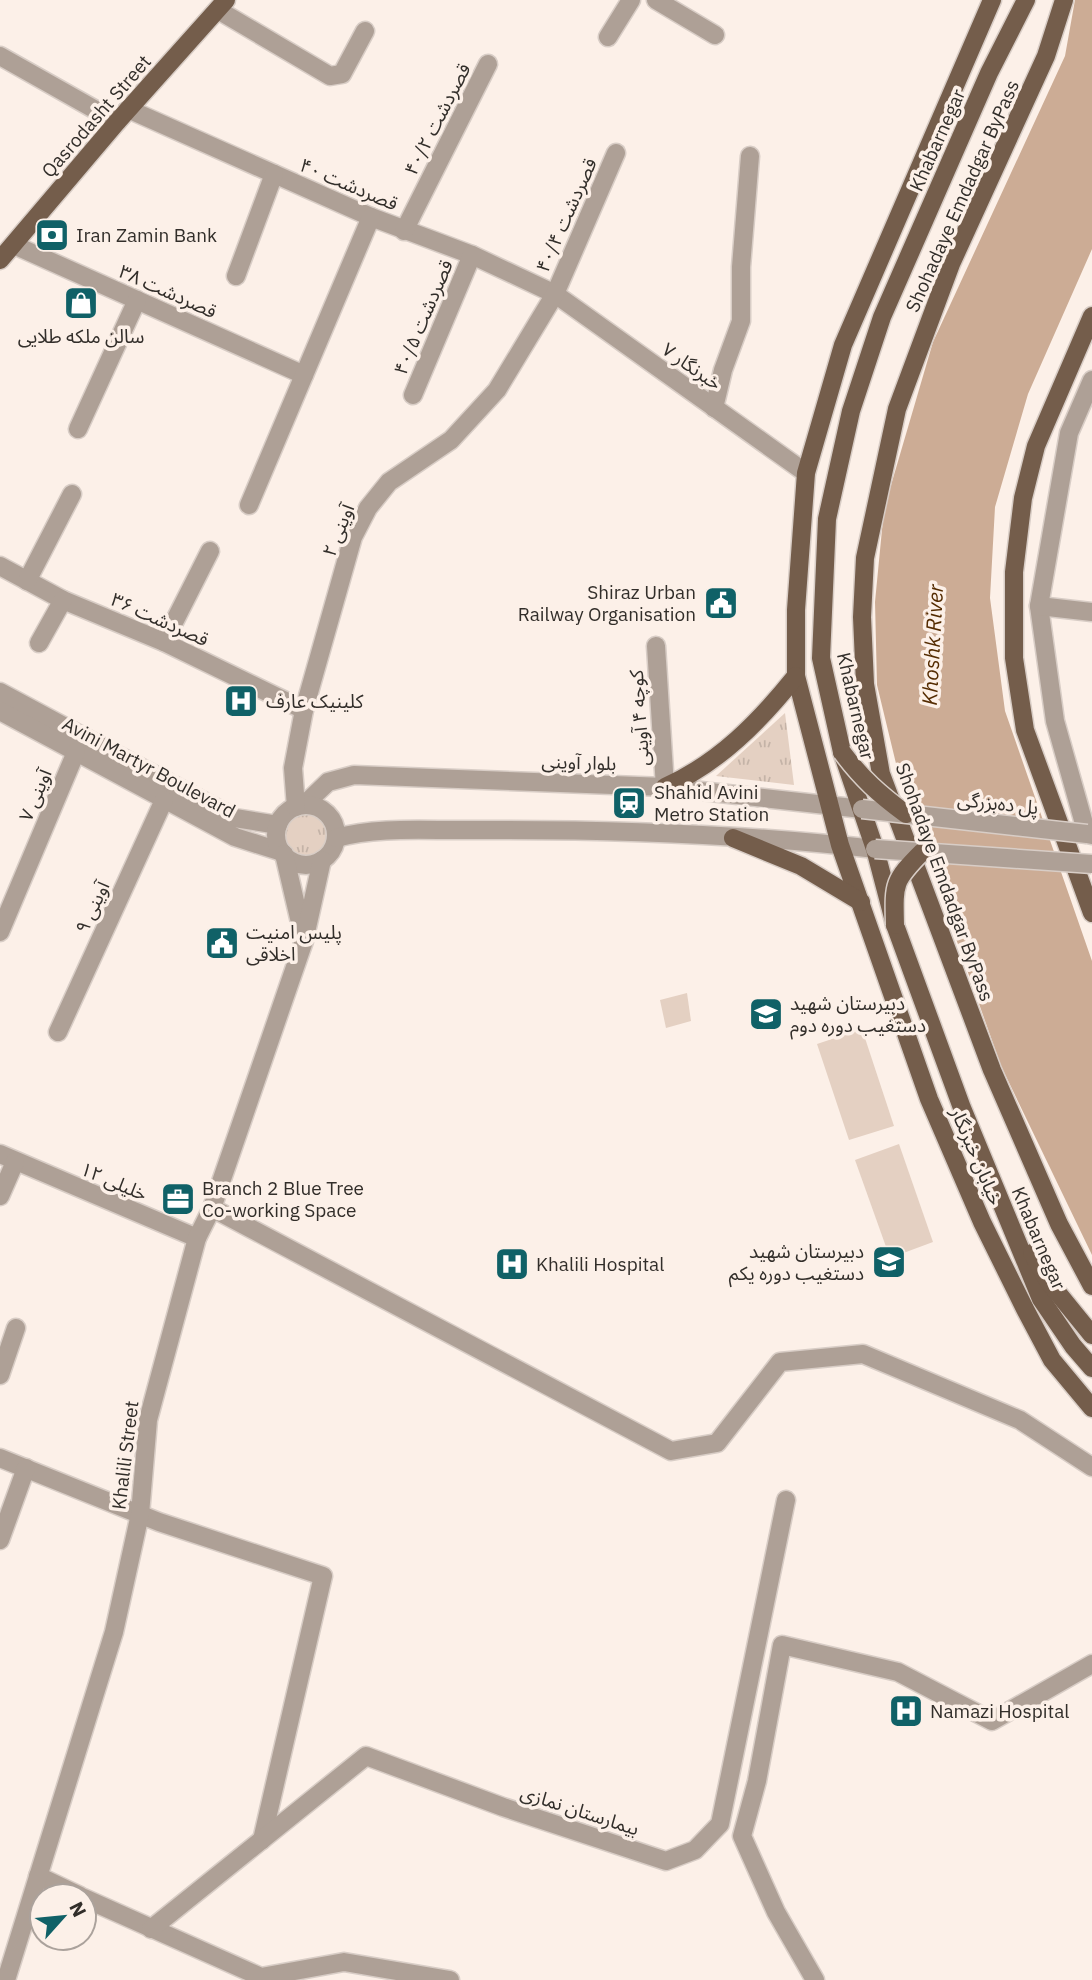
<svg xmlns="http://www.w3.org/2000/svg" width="1092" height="1980" font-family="'IBM Plex Sans','Noto Sans Arabic',sans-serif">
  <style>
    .grass { fill: url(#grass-tufts) }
    .garden { fill: #e4d0c2 }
    .water { fill: #ccac95 }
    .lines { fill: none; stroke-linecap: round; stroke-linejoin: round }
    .minor-casing { stroke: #d8cdc6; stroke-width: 21 }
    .major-casing { stroke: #d8cdc6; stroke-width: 21 }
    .minor { stroke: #aea096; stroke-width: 18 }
    .major { stroke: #745d4b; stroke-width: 18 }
    .minor-bridge-casing { stroke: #d8cdc6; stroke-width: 21; stroke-linecap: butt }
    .major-bridge-casing { stroke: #d8cdc6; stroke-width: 21; stroke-linecap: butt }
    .minor-bridge { stroke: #aea096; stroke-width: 18 }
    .major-bridge { stroke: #745d4b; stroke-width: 18 }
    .labels { text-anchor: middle; stroke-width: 7; stroke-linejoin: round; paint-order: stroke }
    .street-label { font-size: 19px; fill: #322e2a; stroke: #fcf0e8 }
    .poi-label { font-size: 19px; fill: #322e2a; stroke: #fcf0e8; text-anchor: start }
    .water-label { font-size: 21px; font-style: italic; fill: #542b01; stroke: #fcf0e8 }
  </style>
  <defs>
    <pattern id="grass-tufts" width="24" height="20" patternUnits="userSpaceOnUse" patternTransform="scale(1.75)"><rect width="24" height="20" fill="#e4d0c2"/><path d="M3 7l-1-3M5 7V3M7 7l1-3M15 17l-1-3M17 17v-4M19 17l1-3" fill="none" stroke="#c4b3a7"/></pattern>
  </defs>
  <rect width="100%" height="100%" fill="#fcf0e8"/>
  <!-- grass -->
  <g class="grass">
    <polygon points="785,713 794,785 716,776"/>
    <circle cx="306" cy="834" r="22"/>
  </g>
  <!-- garden -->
  <g class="garden">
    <polygon points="687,993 691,1021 666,1028 660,1000"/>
    <polygon points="862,1029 894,1126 849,1140 817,1044"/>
    <polygon points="899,1144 933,1242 890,1258 855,1160"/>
  </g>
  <!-- water -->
  <polygon class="water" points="1075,0 1092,0 1092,249 1028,394 995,507 990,598 1005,711 1092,961 1092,1255 1001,1066 900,780 877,685 875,602 884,509 933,342 1065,56"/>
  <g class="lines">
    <!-- minor casing -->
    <g class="minor-casing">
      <g id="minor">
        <polyline points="656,0 715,35"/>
        <polyline points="218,10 330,76 342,74 365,31"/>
        <polyline points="608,37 631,0"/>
        <polyline points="0,56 117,122"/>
        <polyline points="128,109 371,217 472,255 555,294 806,473"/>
        <polyline points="404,231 488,64"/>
        <polyline points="14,245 304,375"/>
        <polyline points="236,276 274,174"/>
        <polyline points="1092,380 1069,433 1039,606 1055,721 1087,834 1092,835"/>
        <polyline points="413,395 472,255"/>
        <polyline points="714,408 723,370 741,321 741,267 750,156"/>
        <polyline points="78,429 137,300"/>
        <polyline points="249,505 371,217"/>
        <polyline points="0,566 63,600 164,642 304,710"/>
        <polyline points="27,581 72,494"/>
        <polyline points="1039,606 1092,612"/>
        <polyline points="164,642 210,551"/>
        <polyline points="39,643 63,600"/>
        <polyline points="656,646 665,787"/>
        <polyline points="0,692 235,818 278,825"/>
        <polyline points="0,711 235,837 282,852"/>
        <polyline points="304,805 328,782 354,775 665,787 862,809"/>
        <circle cx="306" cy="835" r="30"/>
        <polyline points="296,807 293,768 304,710 353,537 368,508 389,482 451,440 497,390 555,294 616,153"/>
        <path d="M336,838C380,826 429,831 474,830C607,829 743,834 875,849"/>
        <polyline points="284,854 303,935"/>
        <polyline points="0,932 76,752"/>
        <polyline points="58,1032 164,800"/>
        <polyline points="0,1154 197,1238"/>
        <polyline points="0,1196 15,1162"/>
        <polyline points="212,1208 671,1451 717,1443 780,1362 863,1354 1020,1420 1092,1467"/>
        <polyline points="0,1375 16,1328"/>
        <polyline points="0,1458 159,1522 323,1576 262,1840"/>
        <polyline points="0,1540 26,1468"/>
        <polyline points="38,1876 80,1896"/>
        <polyline points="84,1898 261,1977 344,1962 450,1980"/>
        <polyline points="151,1929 366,1756 503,1807 666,1861 695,1850 720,1824 786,1500"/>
        <polyline points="6,1980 114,1632 140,1514 148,1420 197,1238 212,1208 304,941 322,860"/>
        <polyline points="815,1980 776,1912 742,1836 757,1781 782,1645 898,1672 992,1721 1092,1664"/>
      </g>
    </g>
    <!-- major casing -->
    <g class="major-casing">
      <g id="major">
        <polyline points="992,0 843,345 806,473 796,610 796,676 840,845 929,1099 982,1222 1025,1309 1052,1360 1092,1408"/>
        <polyline points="1026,0 989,73 882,317 851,411 827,519 821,658 842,752 875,849 895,925 962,1108 1041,1299 1073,1346 1092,1368"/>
        <polyline points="1064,0 1046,56 951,264 897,409 865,558 862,617 865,684 881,774 992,1070 1059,1224 1092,1286"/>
        <polyline points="0,260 117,122 226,0"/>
        <polyline points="1092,316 1036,446 1023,498 1014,572 1014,658 1025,730 1092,913"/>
        <path d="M665,787C719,763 759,722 796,676"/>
        <polyline points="733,838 801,866 861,902"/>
        <polyline points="1032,1253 1048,1281 1092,1335"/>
      </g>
    </g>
    <!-- minor -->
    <use href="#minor" class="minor"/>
    <!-- major -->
    <use href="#major" class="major"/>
    <!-- minor-bridge casing -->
    <g class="minor-bridge-casing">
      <g id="minor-bridge">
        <polyline points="862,809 1087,834"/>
        <polyline points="875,849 1092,864"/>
      </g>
    </g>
    <!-- major-bridge casing -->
    <g class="major-bridge-casing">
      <g id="major-bridge">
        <path d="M842,752C862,779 879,794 906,814"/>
        <path d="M895,925C894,884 893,881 922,852"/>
      </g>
    </g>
    <!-- minor-bridge -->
    <use href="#minor-bridge" class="minor-bridge"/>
    <!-- major-bridge -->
    <use href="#major-bridge" class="major-bridge"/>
  </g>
  <!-- icons -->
  <defs>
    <g id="bank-square" transform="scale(1.75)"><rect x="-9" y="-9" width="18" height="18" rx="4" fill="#106167" stroke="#fcf0e8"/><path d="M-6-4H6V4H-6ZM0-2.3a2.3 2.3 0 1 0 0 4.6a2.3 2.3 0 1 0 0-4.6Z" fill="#fff"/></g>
    <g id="shop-square" transform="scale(1.75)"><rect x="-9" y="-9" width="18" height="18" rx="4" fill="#106167" stroke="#fcf0e8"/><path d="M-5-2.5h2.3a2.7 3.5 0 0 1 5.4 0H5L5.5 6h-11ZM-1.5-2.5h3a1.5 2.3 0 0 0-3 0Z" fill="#fff"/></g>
    <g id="civic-square" transform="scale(1.75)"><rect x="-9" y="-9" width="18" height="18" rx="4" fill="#106167" stroke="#fcf0e8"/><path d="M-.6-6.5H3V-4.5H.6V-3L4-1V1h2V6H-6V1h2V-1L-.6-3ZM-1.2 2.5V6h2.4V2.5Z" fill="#fff"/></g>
    <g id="hospital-square" transform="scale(1.75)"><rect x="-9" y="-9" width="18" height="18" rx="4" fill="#106167" stroke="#fcf0e8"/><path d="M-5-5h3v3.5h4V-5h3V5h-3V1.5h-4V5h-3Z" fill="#fff"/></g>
    <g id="station-square" transform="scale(1.75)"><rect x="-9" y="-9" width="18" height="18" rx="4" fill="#106167" stroke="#fcf0e8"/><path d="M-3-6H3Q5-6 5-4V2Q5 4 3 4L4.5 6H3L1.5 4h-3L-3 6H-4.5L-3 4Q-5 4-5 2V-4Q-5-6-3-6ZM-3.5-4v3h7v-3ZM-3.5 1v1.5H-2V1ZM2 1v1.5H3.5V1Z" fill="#fff"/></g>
    <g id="school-square" transform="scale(1.75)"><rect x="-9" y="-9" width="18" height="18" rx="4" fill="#106167" stroke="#fcf0e8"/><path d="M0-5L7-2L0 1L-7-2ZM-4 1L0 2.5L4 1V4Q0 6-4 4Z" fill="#fff"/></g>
    <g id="office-square" transform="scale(1.75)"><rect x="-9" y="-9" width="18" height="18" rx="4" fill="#106167" stroke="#fcf0e8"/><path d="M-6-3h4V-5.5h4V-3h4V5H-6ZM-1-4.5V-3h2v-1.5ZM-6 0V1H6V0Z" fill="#fff"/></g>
  </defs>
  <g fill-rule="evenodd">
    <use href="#bank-square" x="52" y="235"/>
    <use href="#shop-square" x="81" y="303"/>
    <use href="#civic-square" x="721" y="603"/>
    <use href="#hospital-square" x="241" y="701"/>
    <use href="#station-square" x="629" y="803"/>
    <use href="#civic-square" x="222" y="943"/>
    <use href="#school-square" x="766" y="1014"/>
    <use href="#office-square" x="178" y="1199"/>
    <use href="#school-square" x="889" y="1262"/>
    <use href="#hospital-square" x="512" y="1264"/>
    <use href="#hospital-square" x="906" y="1711"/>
  </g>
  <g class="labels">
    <!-- street labels -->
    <g class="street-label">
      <text transform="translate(96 116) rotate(-49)" y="7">Qasrodasht Street</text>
      <text transform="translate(437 119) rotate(-63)" y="7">۴۰/۲ قصردشت</text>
      <text transform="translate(937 140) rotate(-66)" y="7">Khabarnegar</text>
      <text transform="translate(349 184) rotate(23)" y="7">۴۰ قصردشت</text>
      <text transform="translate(962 196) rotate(-66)" y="7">Shohadaye Emdadgar ByPass</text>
      <text transform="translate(566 215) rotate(-66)" y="7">۴۰/۴ قصردشت</text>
      <text transform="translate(168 291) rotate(24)" y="7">۳۸ قصردشت</text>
      <text transform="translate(423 317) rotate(-67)" y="7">۴۰/۵ قصردشت</text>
      <text transform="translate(692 366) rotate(35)" y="7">۷ خبرنگار</text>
      <text transform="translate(338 530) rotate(-68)" y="7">۲ آوینی</text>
      <text transform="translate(160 619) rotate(24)" y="7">۳۶ قصردشت</text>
      <text transform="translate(856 706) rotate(77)" y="7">Khabarnegar</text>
      <text transform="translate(639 718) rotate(-94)" y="7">کوچه ۴ آوینی</text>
      <text transform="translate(579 762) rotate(2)" y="7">بلوار آوینی</text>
      <text transform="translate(149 767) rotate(28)" y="7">Avini Martyr Boulevard</text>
      <text transform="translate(35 795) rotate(-67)" y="7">۷ آوینی</text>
      <text transform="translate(998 803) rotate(6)" y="7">پل ده‌بزرگی</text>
      <text transform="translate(945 882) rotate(70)" y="7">Shohadaye Emdadgar ByPass</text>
      <text transform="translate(92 907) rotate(-65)" y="7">۹ آوینی</text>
      <text transform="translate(977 1156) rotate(67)" y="7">خیابان خبرنگار</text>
      <text transform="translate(114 1181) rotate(23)" y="7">۱۲ خلیلی</text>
      <text transform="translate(1039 1238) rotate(67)" y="7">Khabarnegar</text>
      <text transform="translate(125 1455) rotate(-83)" y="7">Khalili Street</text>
      <text transform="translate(580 1810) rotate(18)" y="7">بیمارستان نمازی</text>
    </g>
    <!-- poi labels -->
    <g class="poi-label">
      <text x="76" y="242">Iran Zamin Bank</text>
      <text x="81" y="343" text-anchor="middle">سالن ملکه طلایی</text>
      <text x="696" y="599" text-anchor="end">Shiraz Urban<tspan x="696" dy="22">Railway Organisation</tspan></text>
      <text x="266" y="708">کلینیک عارف</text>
      <text x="654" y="799">Shahid Avini<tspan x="654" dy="22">Metro Station</tspan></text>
      <text x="246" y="939">پلیس امنیت<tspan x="246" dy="22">اخلاقی</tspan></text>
      <text x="790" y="1010">دبیرستان شهید<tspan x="790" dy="22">دستغیب دوره دوم</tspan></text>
      <text x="202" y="1195">Branch 2 Blue Tree<tspan x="202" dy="22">Co-working Space</tspan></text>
      <text x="864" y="1258" text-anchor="end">دبیرستان شهید<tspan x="864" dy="22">دستغیب دوره یکم</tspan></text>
      <text x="536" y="1271">Khalili Hospital</text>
      <text x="930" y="1718">Namazi Hospital</text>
    </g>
    <!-- water labels -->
    <g class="water-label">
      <text transform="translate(933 645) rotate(-87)" y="7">Khoshk River</text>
    </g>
  </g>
  <!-- north arrow -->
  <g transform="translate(63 1917) rotate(63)"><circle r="33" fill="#fcf0e8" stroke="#aba29c" stroke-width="2"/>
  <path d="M0-5L12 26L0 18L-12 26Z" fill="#106167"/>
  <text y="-10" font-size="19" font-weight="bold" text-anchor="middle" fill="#322e2a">N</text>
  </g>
</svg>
